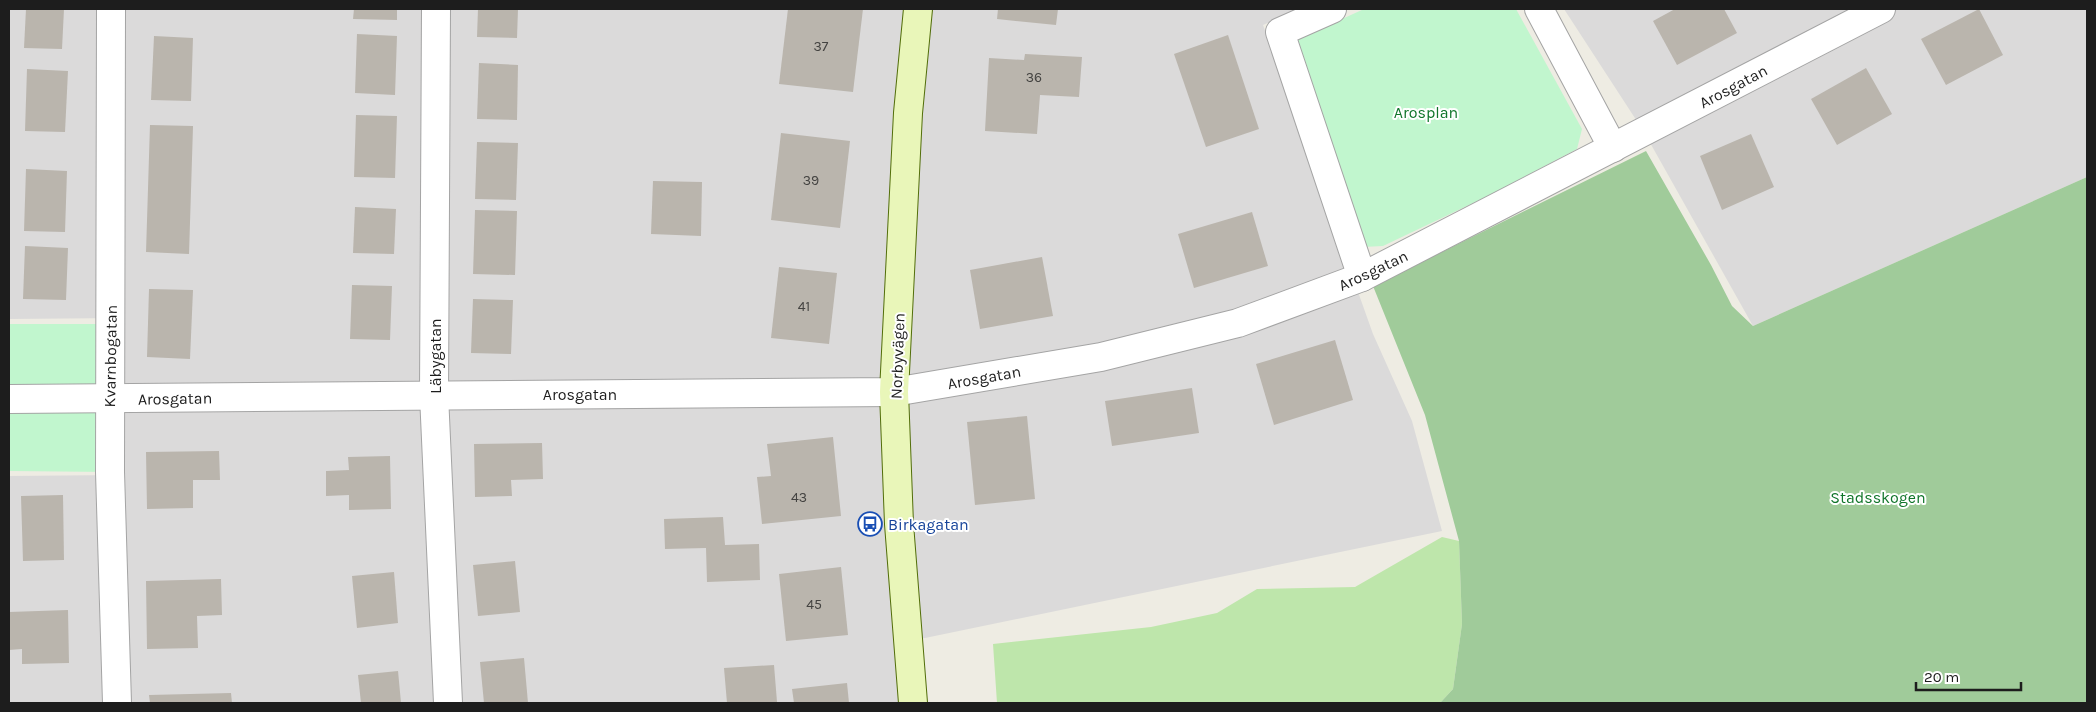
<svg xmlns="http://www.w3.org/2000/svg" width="2096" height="712" font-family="Karla,sans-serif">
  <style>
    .residential { fill: #dbdada }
    .grass { fill: #bee6ab }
    .forest { fill: #a0cb9a }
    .park { fill: #c1f6ce }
    .building { fill: #bab5ad }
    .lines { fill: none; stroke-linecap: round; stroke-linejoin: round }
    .street-casing { stroke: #a4a4a4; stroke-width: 30 }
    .secondary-casing { stroke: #526e0a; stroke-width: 30 }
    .street { stroke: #fff; stroke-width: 28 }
    .secondary { stroke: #e9f6b9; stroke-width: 28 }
    .labels { text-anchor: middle; stroke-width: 4; stroke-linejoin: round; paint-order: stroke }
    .number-label { font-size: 14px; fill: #444341 }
    .street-label { font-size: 16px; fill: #1d1d1d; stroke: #fff }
    .park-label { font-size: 16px; fill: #10752a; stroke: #fff }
    .transit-label { font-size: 16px; fill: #164399; stroke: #fff; text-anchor: start }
  </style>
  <rect width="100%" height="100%" fill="#eeece3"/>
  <!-- residential -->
  <g class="residential">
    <polygon points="9,9 1299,9 1263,25 1373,334 1412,421 1442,531 896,644 898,703 9,703 9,476 119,475 122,318 9,319"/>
    <polygon points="1564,9 2087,9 2087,177 1753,326 1644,132"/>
  </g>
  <!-- grass -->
  <polygon class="grass" points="1442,537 1459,541 1462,624 1453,689 1440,703 997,703 993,644 1151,627 1217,613 1257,589 1355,587"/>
  <!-- forest -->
  <polygon class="forest" points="1646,151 1711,265 1732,306 1753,326 2087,177 2087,703 1440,703 1453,689 1462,624 1459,541 1425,415 1373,286"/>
  <!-- park -->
  <g class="park">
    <polygon points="1364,9 1516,9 1582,129 1577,149 1492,194 1383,246 1363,247 1294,41"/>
    <polygon points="9,324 111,324 110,472 9,471"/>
  </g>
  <!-- building -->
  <g class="building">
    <polygon points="26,9 64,9 62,49 24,48"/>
    <polygon points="354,9 397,9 397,20 353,19"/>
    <polygon points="478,9 518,9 517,38 477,37"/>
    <polygon points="788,9 863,9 853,92 779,84"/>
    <polygon points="998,9 1058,9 1056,25 997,19"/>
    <polygon points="1675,9 1724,9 1737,33 1677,65 1653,21"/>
    <polygon points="1979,9 2003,55 1946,85 1921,39"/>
    <polygon points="357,34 397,36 395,95 355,93"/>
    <polygon points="1228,35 1259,129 1206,147 1174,54"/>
    <polygon points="154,36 193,38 191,101 151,100"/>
    <polygon points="1025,54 1082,57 1079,97 1040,95 1037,134 985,131 989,58 1024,60"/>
    <polygon points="479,63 518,65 517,120 477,119"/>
    <polygon points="1866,68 1892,114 1837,145 1811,99"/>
    <polygon points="27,69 68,71 65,132 25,131"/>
    <polygon points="356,115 397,116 395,178 354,177"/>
    <polygon points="150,125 193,126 189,254 146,252"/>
    <polygon points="781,133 850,141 840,228 771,220"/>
    <polygon points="1751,134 1774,187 1722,210 1700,156"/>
    <polygon points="477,142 518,143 516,200 475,199"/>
    <polygon points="26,169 67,171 65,232 24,231"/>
    <polygon points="653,181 702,182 701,236 651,234"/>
    <polygon points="355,207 396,209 394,254 353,253"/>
    <polygon points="475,210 517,211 515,275 473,274"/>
    <polygon points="1252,212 1268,266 1194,288 1178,234"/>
    <polygon points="25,246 68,248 66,300 23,299"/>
    <polygon points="1042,257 1053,316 980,329 970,270"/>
    <polygon points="779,267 837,273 829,344 771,338"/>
    <polygon points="352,285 392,286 390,340 350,339"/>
    <polygon points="149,289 193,290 190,359 147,357"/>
    <polygon points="473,299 513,300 511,354 471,353"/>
    <polygon points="1335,340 1353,400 1274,425 1256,364"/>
    <polygon points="1192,388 1199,433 1112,446 1105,401"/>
    <polygon points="1027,416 1035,499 975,505 967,422"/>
    <polygon points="833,437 841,516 762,524 757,477 771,476 767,444"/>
    <polygon points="542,443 543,479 511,480 512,496 475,497 474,444"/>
    <polygon points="219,451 220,480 193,480 193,508 147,509 146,452"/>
    <polygon points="390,456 391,509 349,510 349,495 326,496 326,471 349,470 348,457"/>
    <polygon points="63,495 64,560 23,561 21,496"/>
    <polygon points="723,517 725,545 759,544 760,580 707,582 706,548 665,549 664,519"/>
    <polygon points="515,561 520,612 478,616 473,565"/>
    <polygon points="841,567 848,635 786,641 779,574"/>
    <polygon points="394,572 398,623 357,628 352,576"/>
    <polygon points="221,579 222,615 197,616 198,648 147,649 146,581"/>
    <polygon points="68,610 69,663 22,664 22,649 9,650 9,612"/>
    <polygon points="524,658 528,703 484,703 480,662"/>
    <polygon points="774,665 777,702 727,703 724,668"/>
    <polygon points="398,671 401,703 361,703 358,675"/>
    <polygon points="847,683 849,703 794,703 792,689"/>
    <polygon points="231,693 232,703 150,703 149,695"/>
  </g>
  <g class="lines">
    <!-- street casing -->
    <g class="street-casing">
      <g id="street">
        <polyline points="111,9 110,472 117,703"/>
        <polyline points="436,9 434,395 448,703"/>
        <polyline points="1332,9 1280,32 1362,277"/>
        <polyline points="1539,9 1613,148"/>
        <polyline points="9,399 894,392 1101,357 1238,323 1362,277 1881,9"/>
      </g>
    </g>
    <!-- secondary casing -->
    <g class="secondary-casing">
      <polyline id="secondary" points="913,703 899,524 894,392 908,113 918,9"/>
    </g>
    <!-- street -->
    <use href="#street" class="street"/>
    <!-- secondary -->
    <use href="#secondary" class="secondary"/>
  </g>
  <!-- icons -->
  <defs>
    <g id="bus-ring" transform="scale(1.25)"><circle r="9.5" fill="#fff" stroke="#1a4fb4" stroke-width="1.5"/><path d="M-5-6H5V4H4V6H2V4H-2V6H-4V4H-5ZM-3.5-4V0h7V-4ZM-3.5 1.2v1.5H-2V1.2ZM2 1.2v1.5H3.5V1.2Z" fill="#1a4fb4"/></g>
  </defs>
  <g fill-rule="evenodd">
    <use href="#bus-ring" x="870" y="524"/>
  </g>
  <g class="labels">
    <!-- number labels -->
    <g class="number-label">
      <text x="821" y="51">37</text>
      <text x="1034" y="82">36</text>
      <text x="811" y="185">39</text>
      <text x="804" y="311">41</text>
      <text x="799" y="502">43</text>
      <text x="814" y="609">45</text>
    </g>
    <!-- street labels -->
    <g class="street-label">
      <text transform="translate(1733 86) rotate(-28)" y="6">Arosgatan</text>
      <text transform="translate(1373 270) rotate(-25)" y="6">Arosgatan</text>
      <text transform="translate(110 356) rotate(-89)" y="6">Kvarnbogatan</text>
      <text transform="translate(435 356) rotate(-90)" y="6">Läbygatan</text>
      <text transform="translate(897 356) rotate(-88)" y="6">Norbyvägen</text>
      <text transform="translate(984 377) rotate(-10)" y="6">Arosgatan</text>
      <text x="580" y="400">Arosgatan</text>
      <text transform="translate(175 398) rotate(-1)" y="6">Arosgatan</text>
    </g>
    <!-- park labels -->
    <g class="park-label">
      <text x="1426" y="118">Arosplan</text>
      <text x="1878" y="503">Stadsskogen</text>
    </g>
    <!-- transit labels -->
    <g class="transit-label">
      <text x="888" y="530">Birkagatan</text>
    </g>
  </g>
  <!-- border -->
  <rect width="2096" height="712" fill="none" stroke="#1d1d1d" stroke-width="20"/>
  <!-- scale -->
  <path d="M1916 682v8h105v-8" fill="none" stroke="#1d1d1d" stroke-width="2.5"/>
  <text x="1924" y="682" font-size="15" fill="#1d1d1d" stroke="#ffffff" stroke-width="4" paint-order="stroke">20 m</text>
</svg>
